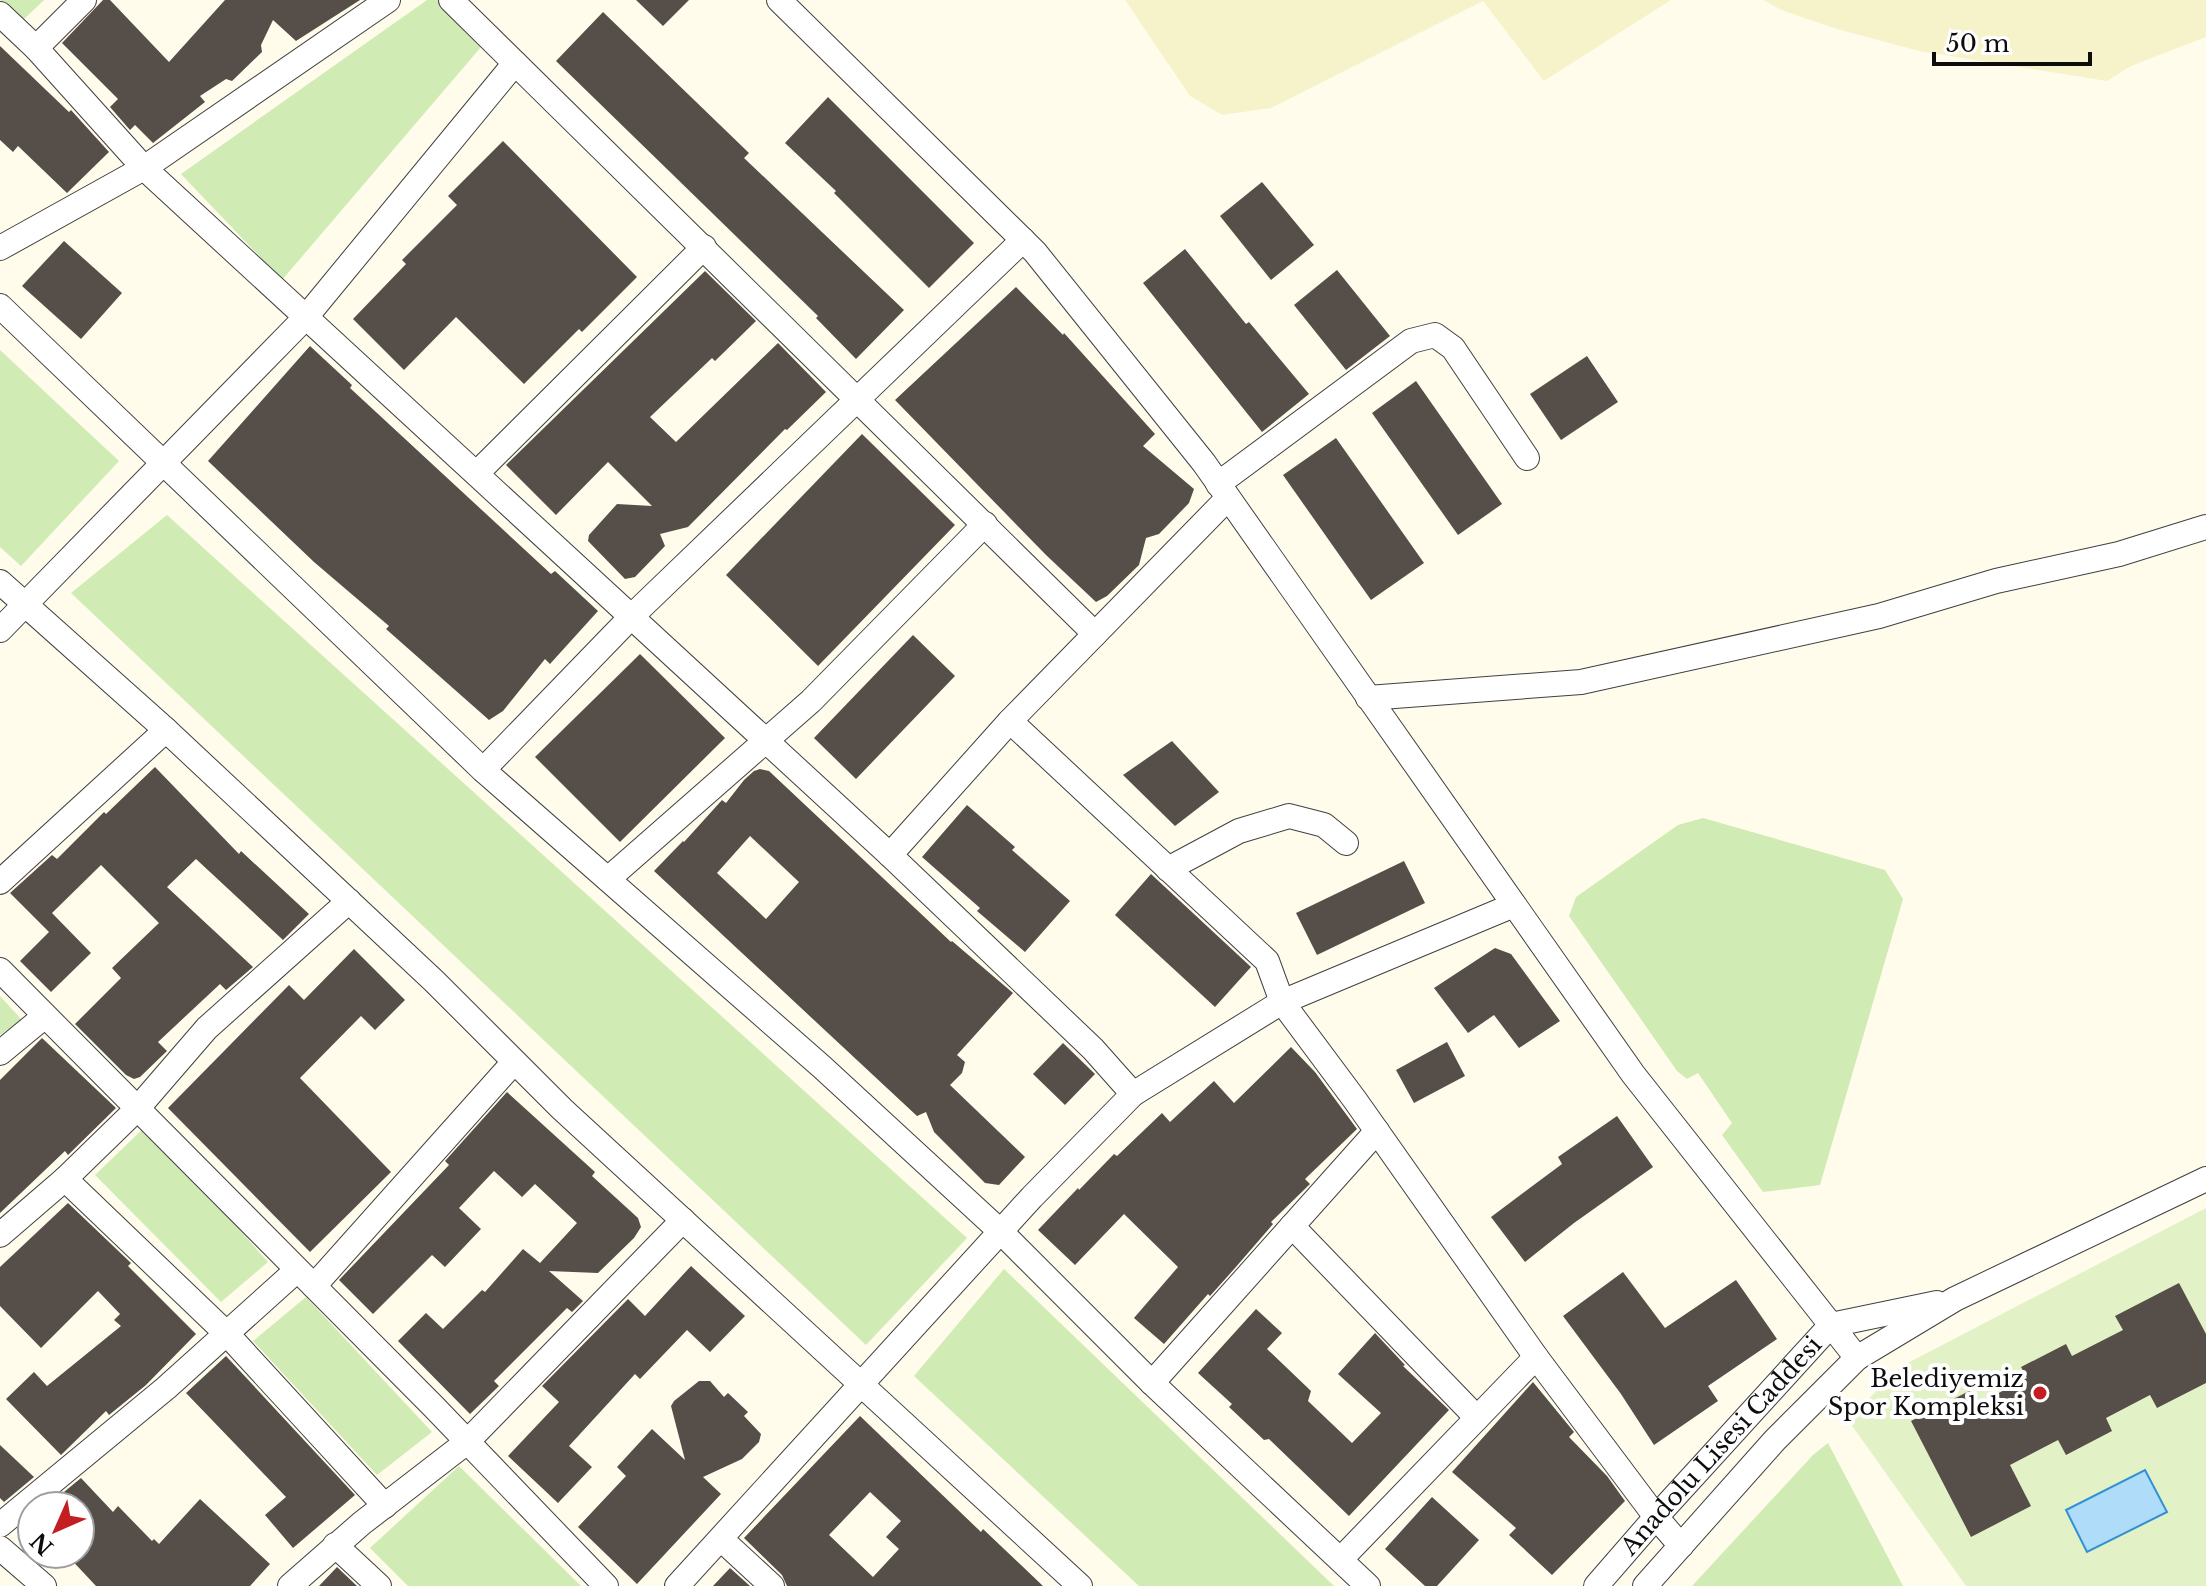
<svg xmlns="http://www.w3.org/2000/svg" width="2206" height="1586" font-family="'Libre Baskerville',serif">
  <style>
    .farmland { fill: #f6f3cb }
    .green { fill: #d0ebb4 }
    .pitch { fill: #e2f2c6 }
    .water { fill: #aedcf9; stroke: #3190d4; stroke-width: 2 }
    .building { fill: #564e49; fill-rule: evenodd }
    .lines { fill: none; stroke-linecap: round; stroke-linejoin: round }
    .minor-casing { stroke: #404040; stroke-width: 26 }
    .minor { stroke: #fff; stroke-width: 24 }
    .poi-dot { fill: #c41e22; stroke: #fff; stroke-width: 3 }
    .labels { text-anchor: middle; stroke-width: 8; stroke-linejoin: round; paint-order: stroke }
    .poi-label { font-size: 24px; fill: #0d0d0d; stroke: #fff; text-anchor: end }
    .street-label { font-size: 24px; fill: #0d0d0d; stroke: #fff }
  </style>
  <rect width="100%" height="100%" fill="#fffcec"/>
  <!-- farmland -->
  <g class="farmland">
    <polygon points="1125,0 1671,0 1544,81 1483,1 1271,108 1222,115 1190,96"/>
    <polygon points="1763,0 2206,0 2206,37 2131,66 2107,81 1919,51 1837,29 1784,11"/>
  </g>
  <!-- green -->
  <g class="green">
    <polygon points="0,0 44,0 22,21"/>
    <polygon points="427,0 439,0 481,47 282,280 181,174"/>
    <polygon points="0,350 119,461 21,566 0,547"/>
    <polygon points="167,515 967,1238 866,1345 71,593"/>
    <polygon points="1703,818 1885,870 1903,899 1820,1185 1763,1192 1722,1135 1732,1123 1698,1073 1687,1079 1677,1071 1569,916 1576,897 1678,825"/>
    <polygon points="0,996 22,1020 0,1035"/>
    <polygon points="147,1125 268,1262 221,1302 95,1175"/>
    <polygon points="1004,1269 1334,1586 1139,1586 914,1376"/>
    <polygon points="306,1297 432,1432 377,1475 253,1341"/>
    <polygon points="1828,1443 1903,1586 1692,1586 1813,1455"/>
    <polygon points="459,1466 581,1586 408,1586 370,1548"/>
  </g>
  <!-- pitch -->
  <polygon class="pitch" points="2206,1208 2206,1586 1966,1586 1848,1420 1900,1367"/>
  <!-- water -->
  <polygon class="water" points="2145,1470 2167,1512 2087,1552 2066,1510"/>
  <!-- building -->
  <g class="building">
    <polygon points="103,0 110,0 169,62 225,0 360,0 296,41 273,20 261,45 262,52 232,81 226,79 200,96 205,102 153,143 135,125 130,130 110,107 118,99 62,43"/>
    <polygon points="636,0 689,0 663,26"/>
    <polygon points="603,12 749,153 744,158 904,310 856,359 816,318 818,316 556,61"/>
    <polygon points="0,46 69,112 71,110 109,152 67,193 18,146 13,152 0,140"/>
    <polygon points="828,97 974,243 929,288 834,193 836,191 785,143"/>
    <polygon points="503,141 637,277 582,332 579,329 524,384 456,317 404,370 353,319 406,264 402,260 457,205 448,196"/>
    <polygon points="1262,182 1314,245 1271,280 1220,216"/>
    <polygon points="64,241 122,293 81,339 22,286"/>
    <polygon points="1185,249 1246,324 1249,322 1309,394 1262,432 1143,283"/>
    <polygon points="1337,270 1390,336 1346,370 1294,305"/>
    <polygon points="705,271 756,321 715,361 712,358 650,417 676,442 778,343 826,392 787,430 785,429 688,527 660,534 665,546 635,577 625,579 588,541 589,535 617,504 652,506 608,462 556,515 506,465"/>
    <polygon points="1016,287 1063,335 1064,333 1155,434 1143,446 1194,489 1189,503 1159,534 1146,538 1139,565 1107,596 1096,602 1046,555 895,400"/>
    <polygon points="310,346 352,385 350,388 551,574 555,571 598,611 550,664 545,659 503,711 489,720 386,629 389,626 314,562 208,461"/>
    <polygon points="1587,356 1618,402 1561,440 1530,394"/>
    <polygon points="1416,381 1502,504 1458,535 1372,413"/>
    <polygon points="862,434 955,525 818,666 726,575"/>
    <polygon points="1336,438 1424,563 1371,600 1283,475"/>
    <polygon points="913,635 955,676 856,779 814,738"/>
    <polygon points="640,654 725,738 620,842 535,757"/>
    <polygon points="1172,741 1219,792 1175,826 1123,775"/>
    <polygon points="155,767 239,854 241,851 309,914 283,940 196,859 167,887 253,967 226,990 220,984 158,1042 167,1051 140,1077 134,1079 126,1075 75,1024 121,978 112,968 159,923 101,865 52,913 91,953 51,992 20,961 49,932 10,893 52,855 57,859 104,812 106,814"/>
    <path d="M760,769L769,771L951,942L952,941L1013,993L957,1055L965,1062L962,1073L950,1085L1025,1157L999,1185L985,1183L934,1132L926,1112L917,1116L654,871L683,841L684,842L722,800L726,803L744,780L754,771ZM750,836L799,882L766,919L717,873Z"/>
    <polygon points="967,805 1015,847 1012,850 1070,901 1025,952 977,911 980,908 922,857"/>
    <polygon points="1404,861 1425,903 1317,955 1296,913"/>
    <polygon points="1151,874 1251,967 1215,1007 1115,915"/>
    <polygon points="1495,948 1511,954 1560,1021 1519,1048 1494,1015 1468,1033 1434,988"/>
    <polygon points="354,949 405,1000 375,1030 361,1016 300,1078 391,1172 310,1252 168,1108 289,985 304,1000"/>
    <polygon points="42,1038 116,1108 68,1155 65,1151 0,1213 0,1080"/>
    <polygon points="1447,1042 1465,1076 1414,1103 1396,1070"/>
    <polygon points="1063,1043 1095,1074 1065,1105 1033,1074"/>
    <polygon points="1291,1047 1315,1072 1357,1129 1305,1179 1310,1184 1271,1222 1273,1224 1235,1268 1210,1296 1208,1294 1164,1344 1134,1318 1178,1267 1124,1214 1075,1265 1038,1230 1078,1188 1079,1190 1114,1154 1117,1156 1162,1113 1170,1122 1214,1081 1234,1103"/>
    <polygon points="507,1092 595,1172 592,1176 638,1218 641,1227 634,1238 598,1273 549,1271 583,1301 572,1312 567,1308 494,1381 499,1386 470,1414 398,1341 426,1313 443,1329 482,1290 485,1292 523,1249 540,1263 577,1223 535,1184 522,1197 494,1171 459,1208 481,1229 445,1267 432,1255 373,1314 339,1280 449,1165 445,1161"/>
    <polygon points="1617,1116 1653,1167 1574,1223 1525,1262 1491,1217 1562,1164 1558,1157"/>
    <polygon points="68,1203 131,1263 128,1266 196,1334 146,1385 109,1415 106,1411 61,1455 6,1399 34,1372 47,1386 121,1326 114,1320 120,1314 98,1291 41,1348 0,1306 0,1267"/>
    <polygon points="691,1266 745,1316 710,1352 687,1330 640,1379 635,1374 569,1446 592,1467 558,1503 508,1456 559,1402 542,1386 628,1299 645,1316"/>
    <polygon points="1623,1272 1665,1328 1736,1280 1777,1339 1708,1386 1718,1401 1654,1445 1621,1394 1563,1316"/>
    <polygon points="2179,1283 2206,1334 2206,1383 2157,1408 2150,1395 2106,1418 2112,1431 2066,1455 2058,1440 2010,1465 2031,1506 1971,1537 1911,1421 1971,1390 1978,1404 2027,1378 2021,1367 2066,1344 2072,1356 2123,1330 2115,1316"/>
    <polygon points="1256,1309 1282,1333 1267,1349 1311,1391 1308,1401 1352,1443 1381,1413 1338,1374 1375,1333 1405,1365 1403,1366 1449,1410 1349,1516 1269,1439 1264,1440 1229,1407 1232,1404 1198,1373"/>
    <polygon points="226,1356 355,1495 293,1548 265,1515 286,1497 186,1393"/>
    <polygon points="699,1381 710,1381 724,1397 728,1393 748,1412 744,1416 761,1434 759,1442 742,1459 703,1477 721,1494 637,1584 578,1527 626,1476 617,1467 652,1429 685,1460 671,1406 674,1401"/>
    <polygon points="1533,1382 1574,1432 1569,1437 1607,1476 1625,1501 1552,1575 1509,1535 1516,1528 1452,1472"/>
    <path d="M860,1416L981,1532L983,1529L1043,1586H787L782,1575L744,1538ZM870,1492L901,1521L886,1537L899,1549L873,1577L829,1535Z"/>
    <polygon points="0,1445 34,1477 4,1502 0,1498"/>
    <polygon points="81,1478 113,1512 118,1506 152,1541 154,1539 159,1544 200,1499 270,1564 250,1586 96,1586 66,1554 80,1554 80,1506 47,1506"/>
    <polygon points="1432,1497 1479,1540 1437,1586 1425,1586 1385,1549"/>
    <polygon points="337,1567 357,1586 319,1586"/>
    <polygon points="730,1568 750,1586 713,1586"/>
  </g>
  <g class="lines">
    <!-- minor casing -->
    <g class="minor-casing">
      <g id="minor">
        <polyline points="451,0 1095,634"/>
        <polyline points="779,0 1035,252 1204,463 1633,1074 1857,1358"/>
        <polyline points="0,14 36,48 144,168 890,855 1093,1049 1133,1094"/>
        <polyline points="36,48 84,0"/>
        <polyline points="0,248 144,168 388,0"/>
        <polyline points="0,306 483,770 822,1067 1001,1232 1152,1383 1368,1586"/>
        <polyline points="477,473 704,247"/>
        <polyline points="1218,484 1411,341 1435,335 1453,348 1527,458"/>
        <polyline points="0,582 166,730 434,981 562,1109 1080,1586"/>
        <polyline points="0,630 306,317 515,63"/>
        <polyline points="1368,698 1581,682 1879,616 1996,581 2119,554 2206,527"/>
        <polyline points="1010,721 1267,961 1282,1002 1355,1100 1536,1357 1656,1517 1681,1546"/>
        <polyline points="483,770 632,616 1023,240"/>
        <polyline points="890,855 1010,721 1228,498"/>
        <polyline points="1168,869 1239,831 1289,816 1324,825 1346,843"/>
        <polyline points="608,879 811,701 985,524"/>
        <polyline points="0,882 166,730"/>
        <polyline points="0,970 434,1407 606,1586"/>
        <polyline points="0,1053 45,1016"/>
        <polyline points="65,1179 227,1334 385,1506"/>
        <polyline points="1292,1226 1477,1418"/>
        <polyline points="0,1235 65,1179 137,1109 207,1028 349,901"/>
        <polyline points="314,1286 514,1062"/>
        <polyline points="1152,1383 1377,1131"/>
        <polyline points="0,1525 166,1388 297,1270"/>
        <polyline points="721,1539 772,1586"/>
        <polyline points="335,1545 379,1586"/>
        <polyline points="0,1548 44,1586"/>
        <polyline points="1341,1559 1536,1357"/>
        <polyline points="290,1586 362,1523 467,1442 683,1220"/>
        <polyline points="677,1586 1032,1197 1133,1094 1282,1002 1514,905"/>
        <path id="s1" d="M1596,1586L1656,1517L1831,1325L1937,1303"/>
        <polyline points="1645,1586 1775,1440 1857,1358 1955,1299 2206,1179"/>
      </g>
    </g>
    <!-- minor -->
    <use href="#minor" class="minor"/>
  </g>
  <!-- markers -->
  <circle class="poi-dot" cx="2040" cy="1393" r="8"/>
  <g class="labels">
    <!-- poi labels -->
    <g class="poi-label">
      <text x="2024" y="1387">Belediyemiz<tspan x="2024" dy="28">Spor Kompleksi</tspan></text>
    </g>
    <!-- street labels -->
    <g class="street-label">
      <text dy="8" stroke="none"><textPath href="#s1" startOffset="188">Anadolu Lisesi Caddesi</textPath></text>
    </g>
  </g>
  <!-- north arrow -->
  <g transform="translate(56 1530) rotate(225)"><circle r="38" fill="#ffffff" stroke="#9e9e9e" stroke-width="2"/>
  <path d="M0-6L14 30L0 20L-14 30Z" fill="#c41e22"/>
  <text y="-12" font-size="22" font-weight="bold" text-anchor="middle" fill="#0d0d0d">N</text>
  </g>
  <!-- scale -->
  <path d="M1934 52v12h156v-12" fill="none" stroke="#0d0d0d" stroke-width="4"/>
  <text x="1946" y="52" font-size="24" fill="#0d0d0d" stroke="#ffffff" stroke-width="6" paint-order="stroke">50 m</text>
</svg>
